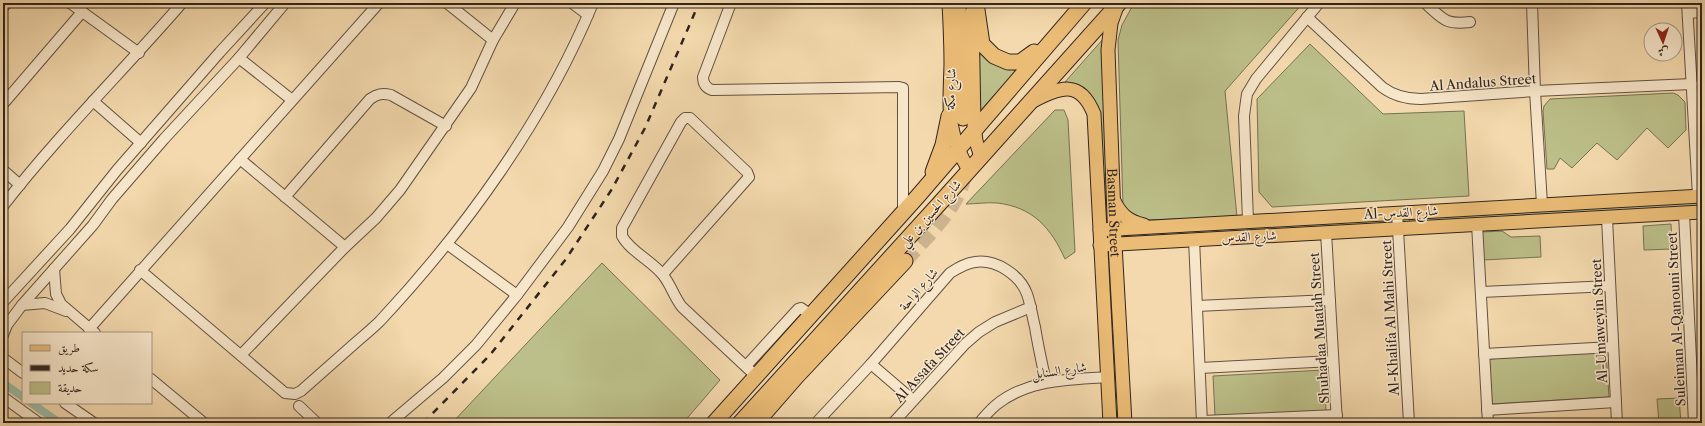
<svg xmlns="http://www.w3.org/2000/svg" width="1705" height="426" font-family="'Libre Caslon Text',Amiri,serif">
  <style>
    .green { fill: #bcbf89; stroke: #767254 }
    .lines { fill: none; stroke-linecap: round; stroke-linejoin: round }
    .canal { stroke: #9dbba5; stroke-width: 8 }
    .highway-tunnel { stroke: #ccb590; stroke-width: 15; stroke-dasharray: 15 8; stroke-linecap: butt }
    .minor-casing { stroke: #625142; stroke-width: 12 }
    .major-casing { stroke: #31241e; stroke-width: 15 }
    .highway-casing { stroke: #31241e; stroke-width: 17 }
    .minor { stroke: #f7e6ca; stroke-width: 10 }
    .major { stroke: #eabc76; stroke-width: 13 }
    .highway { stroke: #eabc76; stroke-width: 15 }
    .rail { stroke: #31241e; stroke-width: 2.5; stroke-dasharray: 7 7; stroke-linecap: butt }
    .labels { text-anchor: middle; stroke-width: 3; stroke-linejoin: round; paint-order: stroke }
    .street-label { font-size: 13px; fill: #31241e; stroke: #f7e6ca }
  </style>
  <rect width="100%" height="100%" fill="#f3d9ad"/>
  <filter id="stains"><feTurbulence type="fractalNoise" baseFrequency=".005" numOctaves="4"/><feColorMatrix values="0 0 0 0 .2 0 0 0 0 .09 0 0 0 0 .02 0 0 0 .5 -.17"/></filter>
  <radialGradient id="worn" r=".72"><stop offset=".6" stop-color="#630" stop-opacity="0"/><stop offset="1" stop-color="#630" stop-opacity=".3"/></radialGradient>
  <!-- green -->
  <g class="green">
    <polygon points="1134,3 1303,3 1225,91 1237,217 1144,220 1134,216 1123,207 1118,40 1122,25"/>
    <path d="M1104,38L1109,223H1106L1105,176L1102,168L1098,108C1091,92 1082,85 1065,82Z"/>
    <polygon points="1310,44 1383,114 1464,111 1469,196 1272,207 1259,192 1257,99"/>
    <polygon points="982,54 988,60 1016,71 980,111 977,56"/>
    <polygon points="1673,93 1678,95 1685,102 1686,130 1668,148 1647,128 1617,160 1597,143 1572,168 1560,158 1554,169 1547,169 1543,111 1544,106 1550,99"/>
    <path d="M1055,110H1064L1068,120L1075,252L1065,259C1051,228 1033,207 997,203C987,202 976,204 966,204Z"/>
    <polygon points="1702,201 1702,207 1411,223 1409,220 1411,218"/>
    <polygon points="1386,216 1387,223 1124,239 1124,232"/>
    <polygon points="1671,224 1672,249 1644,250 1643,226"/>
    <polygon points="1502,231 1511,237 1540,236 1541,257 1483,260 1482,232"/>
    <polygon points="1110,245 1120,423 1114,423 1107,248"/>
    <polygon points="602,263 720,380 683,423 452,423"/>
    <polygon points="1606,351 1609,397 1492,404 1489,359"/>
    <polygon points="1324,370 1326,411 1215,416 1213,376"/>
    <polygon points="1679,398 1681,423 1659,423 1657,399"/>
  </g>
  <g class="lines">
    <!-- canal -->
    <g class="canal">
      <polyline points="3,383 23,397"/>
      <polyline points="31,403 60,423"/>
    </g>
    <!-- highway-tunnel -->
    <path class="highway-tunnel" d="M905,261C925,238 959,207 964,176"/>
    <!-- minor casing -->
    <g class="minor-casing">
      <g id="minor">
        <polyline points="70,3 139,53"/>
        <polyline points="447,3 493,40"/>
        <polyline points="572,3 588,15"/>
        <path d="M731,3L703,77C703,84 706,88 712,90L899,87L903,88V213"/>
        <path d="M1425,3C1443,19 1445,25 1470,22"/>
        <polyline points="1532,3 1535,91 1542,204"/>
        <polyline points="1687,3 1698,196"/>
        <polyline points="3,7 7,3"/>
        <polyline points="1688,13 1702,12"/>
        <path d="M1307,17L1382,87C1394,96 1406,99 1421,99L1535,91L1692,84"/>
        <polyline points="239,58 292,100"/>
        <polyline points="93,101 141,143"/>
        <polyline points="3,104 82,12"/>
        <polyline points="240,159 345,247"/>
        <polyline points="3,170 20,185"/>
        <path d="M285,197L370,99C377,94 382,93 391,95L446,126"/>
        <path d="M3,206C58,135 123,71 182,3"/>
        <polyline points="1397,212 1409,423"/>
        <polyline points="1684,213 1694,423"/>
        <polyline points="1607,218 1617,423"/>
        <polyline points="1248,221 1244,116 1247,94 1256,79 1319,3"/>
        <polyline points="1477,224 1488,423"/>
        <polyline points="1326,232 1337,423"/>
        <polyline points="1194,239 1202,423"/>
        <polyline points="447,244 517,295"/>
        <polyline points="54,269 56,294 61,304 95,333"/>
        <path d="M140,270L285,393L295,394L301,391C318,376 336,360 353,345C362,337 372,329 380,321C465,230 546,118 593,3"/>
        <path d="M663,274L749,177L747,172L690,118H685L681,122L622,228V236C630,251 652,261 663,275C671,285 674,297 682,307L756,376"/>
        <polyline points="1481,292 1610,286"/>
        <polyline points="3,302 70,229 117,170 220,52 265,3"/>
        <polyline points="22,305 45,303 66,311"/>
        <polyline points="1197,306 1330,300"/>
        <polyline points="89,329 379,3"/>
        <polyline points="3,335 7,325 22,305 93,225 112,199 164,139 239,58 285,3"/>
        <polyline points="1484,354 1613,347"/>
        <polyline points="241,355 345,247 376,218 400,190 471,88 493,40 515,3"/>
        <polyline points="3,358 23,373"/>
        <polyline points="871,364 913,400"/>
        <polyline points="746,366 798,309 801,308 811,315"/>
        <polyline points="1200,368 1333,361"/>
        <polyline points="151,379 204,423"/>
        <polyline points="3,397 39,423"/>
        <polyline points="65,403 94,423"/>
        <polyline points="299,406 317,423"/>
        <polyline points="1487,410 1616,402"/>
        <polyline points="1202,421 1337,415"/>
        <polyline points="390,423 443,378 476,345 517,295 568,227 603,171 619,139 674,3"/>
        <path d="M816,423L871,364L950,273C958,268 966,263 975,262C996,259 1020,275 1027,294C1031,305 1032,316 1035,327C1038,346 1042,364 1046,382"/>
        <polyline points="893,423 965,344 979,332 995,322 1031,307"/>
        <path d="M979,423C984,417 990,410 996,405C1028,379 1068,380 1107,377"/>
      </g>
    </g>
    <!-- major casing -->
    <g class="major-casing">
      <g id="major">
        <path d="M949,3C950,23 951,44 951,64C950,107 945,132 969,170"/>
        <path id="s1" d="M1117,6L1111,23L1108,50L1115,244L1125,423"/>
        <polyline points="972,12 974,125 976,141 981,157"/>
        <path d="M1033,101C1060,87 1080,79 1094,114L1110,423"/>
        <path d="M1114,201C1121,215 1128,221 1144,225"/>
        <polyline points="1100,230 1702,196"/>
        <polyline points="1100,245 1702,212"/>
      </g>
    </g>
    <!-- highway casing -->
    <g class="highway-casing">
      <g id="highway">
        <polyline points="958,3 963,118"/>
        <polyline points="976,3 982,44 994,56 1008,62 1020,62 1034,52"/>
        <polyline points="933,172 943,145 949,116"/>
        <polyline points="714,423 918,196 1084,3"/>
        <polyline points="740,423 939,204 1119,3"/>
        <polyline points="756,423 797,376 905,261"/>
      </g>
    </g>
    <!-- minor -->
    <use href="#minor" class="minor"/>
    <!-- major -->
    <use href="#major" class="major"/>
    <!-- highway -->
    <use href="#highway" class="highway"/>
    <!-- rail -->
    <polyline class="rail" points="423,423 490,355 566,259 612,189 645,128 699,3"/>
  </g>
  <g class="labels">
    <!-- street labels -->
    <g class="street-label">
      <text transform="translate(1483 82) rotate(-4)" y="5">Al Andalus Street</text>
      <text transform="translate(950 89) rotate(-88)" y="5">شارع مكة</text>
      <text transform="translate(1401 212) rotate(-3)" y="5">Al-شارع القدس</text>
      <text transform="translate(930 213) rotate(-48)" y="5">شارع الحسين بن علي</text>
      <text dy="5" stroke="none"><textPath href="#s1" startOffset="208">Basman Street</textPath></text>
      <text transform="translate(1249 236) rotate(-3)" y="5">شارع القدس</text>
      <text transform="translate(918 289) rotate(-49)" y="5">شارع الواحة</text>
      <text transform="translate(1390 318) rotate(-93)" y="5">Al-Khalifa Al Mahi Street</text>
      <text transform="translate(1676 319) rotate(-93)" y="5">Suleiman Al-Qanouni Street</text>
      <text transform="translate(1599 321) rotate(-93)" y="5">Al-Umaweyin Street</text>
      <text transform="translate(1319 328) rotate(-94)" y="5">Shuhadaa Muatah Street</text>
      <text transform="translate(929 365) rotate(-47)" y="5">Al Assafa Street</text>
      <text transform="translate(1059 370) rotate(-8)" y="5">شارع السنايل</text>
    </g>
  </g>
  <!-- margin -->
  <rect width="1705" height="426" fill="none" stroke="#f3d9ad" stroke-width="16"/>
  <rect x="4" y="4" width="1697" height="418" fill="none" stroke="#31241e" stroke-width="2"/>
  <rect x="8" y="8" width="1689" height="410" fill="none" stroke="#31241e"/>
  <!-- legend -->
  <rect x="22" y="332" width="130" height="72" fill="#f7e6ca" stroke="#a89885"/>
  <rect x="30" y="345" width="20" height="6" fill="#eabc76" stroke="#a89885"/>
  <text x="58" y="352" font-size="12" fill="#31241e">طريق</text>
  <rect x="30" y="365" width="20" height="6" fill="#31241e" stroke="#a89885"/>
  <text x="58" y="372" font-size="12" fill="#31241e">سكة حديد</text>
  <rect x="30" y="382" width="20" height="12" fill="#bcbf89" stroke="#a89885"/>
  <text x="58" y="392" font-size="12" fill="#31241e">حديقة</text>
  <!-- north arrow -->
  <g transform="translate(1663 42) rotate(177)"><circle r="19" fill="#f7e6ca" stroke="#a89885"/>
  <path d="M0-3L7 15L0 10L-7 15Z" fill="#8f2418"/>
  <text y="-6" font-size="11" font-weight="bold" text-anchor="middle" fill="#31241e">ش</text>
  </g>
  <rect width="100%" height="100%" filter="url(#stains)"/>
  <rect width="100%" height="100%" fill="url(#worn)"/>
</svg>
